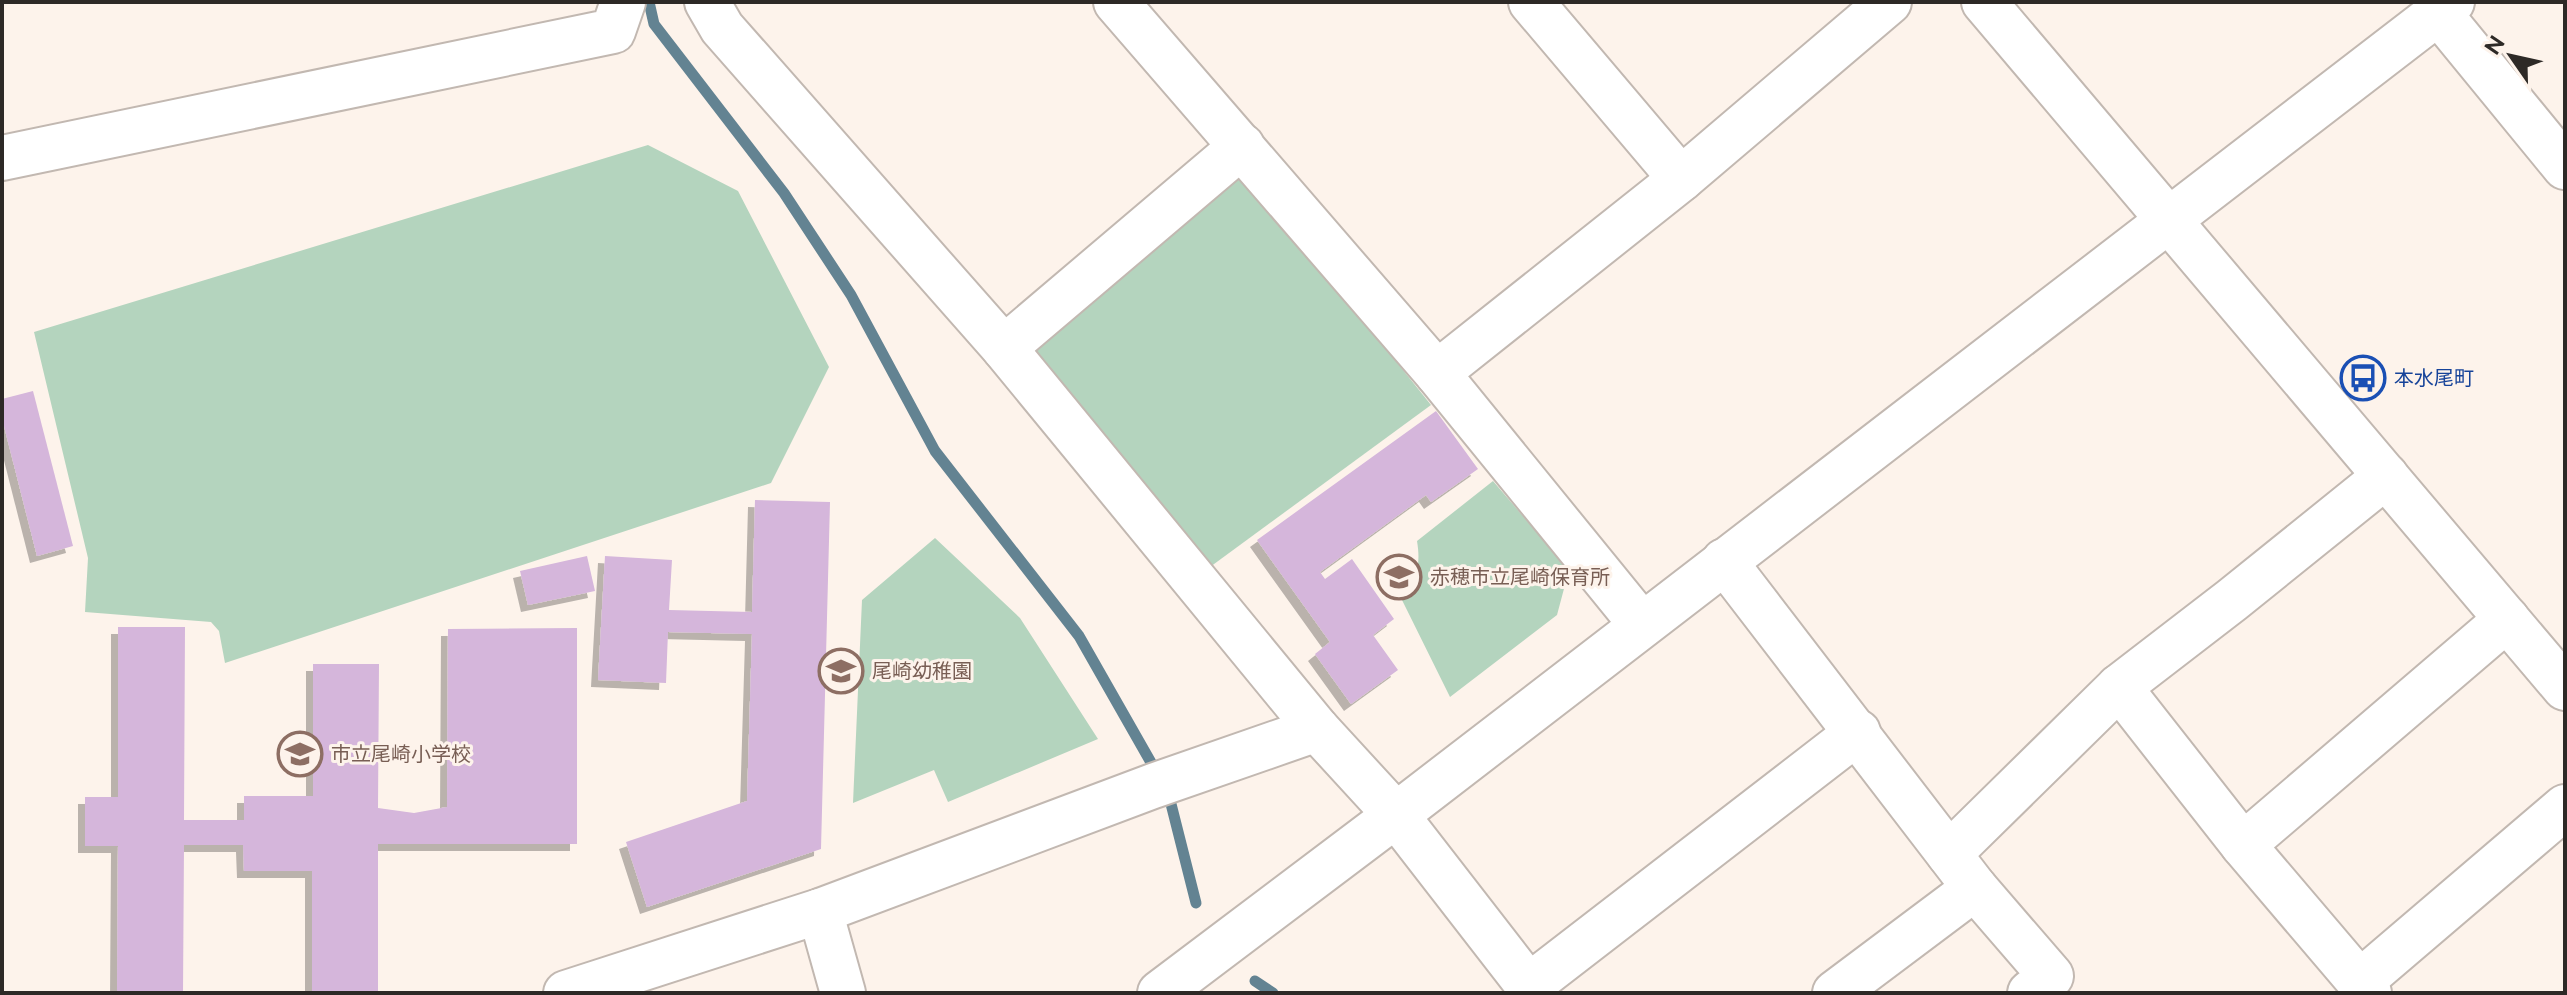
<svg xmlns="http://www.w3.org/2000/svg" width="2567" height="995" font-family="Raleway,'Noto Sans JP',sans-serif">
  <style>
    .green { fill: #b4d4be }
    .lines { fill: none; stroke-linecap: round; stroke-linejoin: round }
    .stream { stroke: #638392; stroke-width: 11 }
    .building { fill: #d5b6db; filter: url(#shadow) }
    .minor-casing { stroke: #c2b8b1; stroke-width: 48 }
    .minor { stroke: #fff; stroke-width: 44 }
    .labels { text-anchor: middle; stroke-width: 6; stroke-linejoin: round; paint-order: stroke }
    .transit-label { font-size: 20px; fill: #164399; stroke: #fdf3eb; text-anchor: start }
    .education-label { font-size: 20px; fill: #785e54; stroke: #fdf3eb; text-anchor: start }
  </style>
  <defs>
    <filter id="shadow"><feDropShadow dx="-7" dy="7" stdDeviation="0" flood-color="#0004"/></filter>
  </defs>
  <rect width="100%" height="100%" fill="#fdf3eb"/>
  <!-- green -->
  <g class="green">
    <polygon points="648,145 738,191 829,367 771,483 225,663 219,631 211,622 85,612 88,558 34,332"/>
    <polygon points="1247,175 1431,405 1210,567 1036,360 1038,339 1225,177"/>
    <path d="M1493,481L1569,570L1557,615L1450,697L1402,600C1417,579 1421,565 1417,541Z"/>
    <polygon points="935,538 1020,618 1098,739 948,802 934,770 853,803 862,600"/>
  </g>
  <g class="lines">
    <!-- stream -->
    <g class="stream">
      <polyline points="649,2 654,24 784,193 851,295 935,451 1079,636 1157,773"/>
      <polyline points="1168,792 1196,903"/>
      <polyline points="1255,981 1273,993"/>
    </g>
  </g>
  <!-- building -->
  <g class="building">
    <polygon points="33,391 73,546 37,556 2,418 2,399"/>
    <polygon points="1436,411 1478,469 1431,502 1426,495 1320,572 1325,579 1352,559 1394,619 1373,635 1398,670 1351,704 1315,654 1330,642 1257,540"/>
    <polygon points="755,500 830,502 821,849 647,907 626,842 747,801 752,634 668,632 666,683 598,680 605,556 672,560 669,610 752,612"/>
    <polygon points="587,556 595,591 528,605 520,571"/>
    <polygon points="118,627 185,627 184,820 244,820 244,796 313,796 313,664 379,664 378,808 414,813 447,807 448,629 577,628 577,844 378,844 378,993 312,993 312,871 244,871 243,845 184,845 183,993 117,993 118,846 85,846 85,797 118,797"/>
  </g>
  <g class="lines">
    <!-- minor casing -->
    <g class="minor-casing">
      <g id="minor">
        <polyline points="707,2 722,28 1004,348 1317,729 1396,815 1534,993"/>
        <polyline points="1116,2 1437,373 1642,625"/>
        <polyline points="1531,2 1681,179"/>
        <polyline points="1984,2 2565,688"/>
        <polyline points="2438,12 2565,167"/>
        <polyline points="2,158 613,31 623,2"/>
        <polyline points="1004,348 1242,146"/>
        <polyline points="1437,373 1681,179 1889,2"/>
        <polyline points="1724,561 1975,888 2051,976 2030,993"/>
        <polyline points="2119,687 2243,845 2369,993"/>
        <polyline points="2243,845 2507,619"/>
        <polyline points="1949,854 2119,687 2232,600 2386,476"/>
        <polyline points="820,911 843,993"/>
        <polyline points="2360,982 2565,807"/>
        <polyline points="1529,986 1858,732"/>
        <polyline points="566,993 820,911 1153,786 1317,729"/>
        <polyline points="1160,993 1396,815 2452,2"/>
        <polyline points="1835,993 1975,888"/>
      </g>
    </g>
    <!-- minor -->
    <use href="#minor" class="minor"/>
  </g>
  <!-- icons -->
  <defs>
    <g id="bus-ring" transform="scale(2.3)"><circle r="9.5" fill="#fdf3eb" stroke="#1a4fb4" stroke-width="1.5"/><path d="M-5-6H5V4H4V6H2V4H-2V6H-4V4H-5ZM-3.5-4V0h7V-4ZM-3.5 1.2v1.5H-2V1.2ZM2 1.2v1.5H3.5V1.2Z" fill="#1a4fb4"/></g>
    <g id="school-ring" transform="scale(2.3)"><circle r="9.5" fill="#fdf3eb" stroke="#8d6e63" stroke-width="1.5"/><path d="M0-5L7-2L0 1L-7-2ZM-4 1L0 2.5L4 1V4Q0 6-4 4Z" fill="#8d6e63"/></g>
  </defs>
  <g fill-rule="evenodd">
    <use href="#bus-ring" x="2363" y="378"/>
    <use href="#school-ring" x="1399" y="577"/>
    <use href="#school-ring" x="841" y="671"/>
    <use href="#school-ring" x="300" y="754"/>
  </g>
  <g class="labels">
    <!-- transit labels -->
    <g class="transit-label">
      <text x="2394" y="385">本水尾町</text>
    </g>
    <!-- education labels -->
    <g class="education-label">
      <text x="1430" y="584">赤穂市立尾崎保育所</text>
      <text x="872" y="678">尾崎幼稚園</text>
      <text x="331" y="761">市立尾崎小学校</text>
    </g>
  </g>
  <!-- border -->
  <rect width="2567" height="995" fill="none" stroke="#2d2926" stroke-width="8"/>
  <!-- north arrow -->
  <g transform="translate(2511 56) rotate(304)" stroke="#fdf3eb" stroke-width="6" paint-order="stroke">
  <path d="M0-6L14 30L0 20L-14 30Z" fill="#2d2926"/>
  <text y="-12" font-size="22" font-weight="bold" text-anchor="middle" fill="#2d2926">N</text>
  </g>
</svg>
